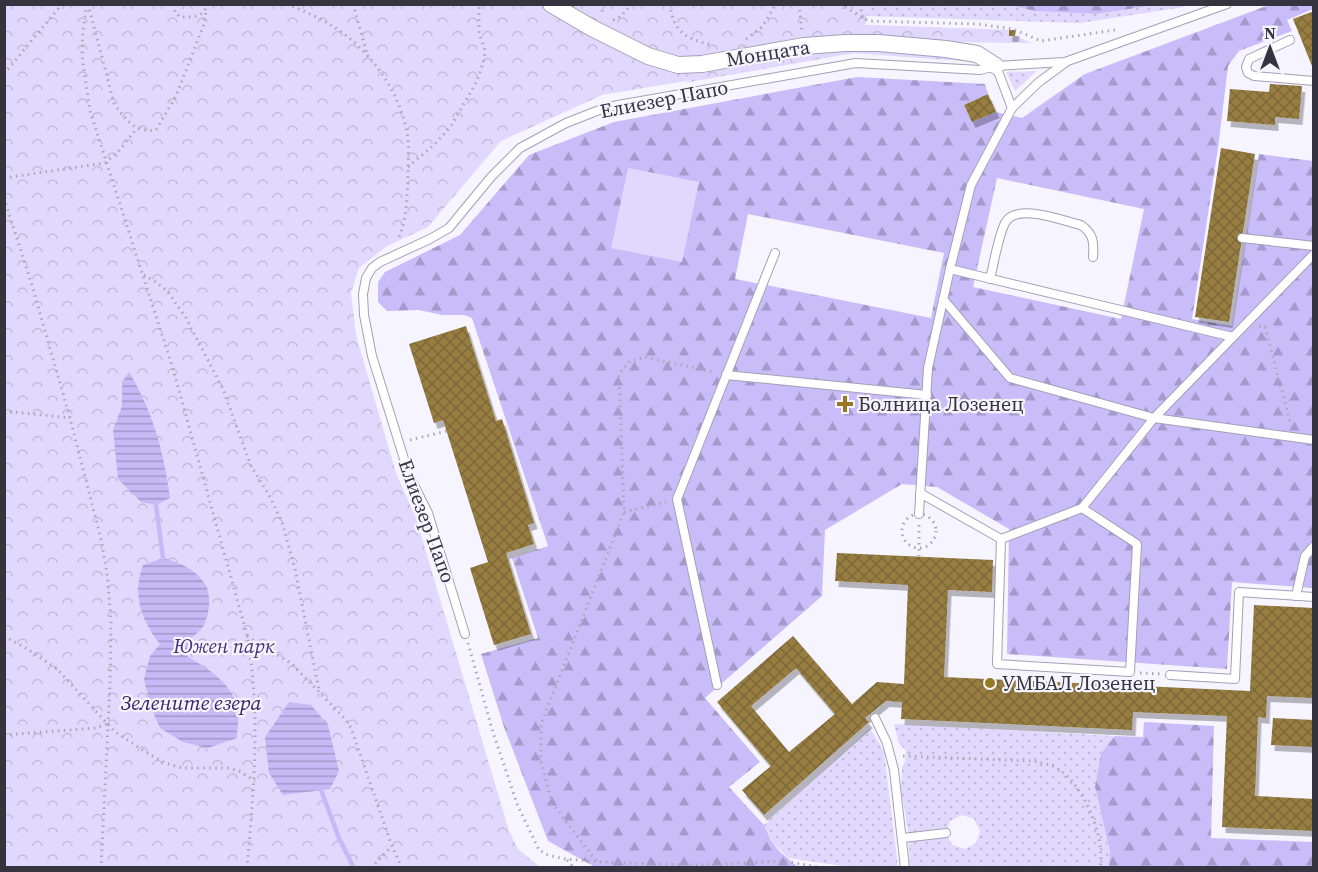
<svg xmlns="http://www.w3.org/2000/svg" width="1318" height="872" font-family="'Source Serif 4',serif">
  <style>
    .grass { fill: url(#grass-dots); fill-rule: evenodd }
    .forest { fill: url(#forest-firs); fill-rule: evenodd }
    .park { fill: url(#park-crowns) }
    .pitch { fill: #e0d9fd }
    .water { fill: url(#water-rules) }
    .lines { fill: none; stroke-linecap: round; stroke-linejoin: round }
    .stream { stroke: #c6b9f6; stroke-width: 4.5 }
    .building { fill: url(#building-cross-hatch); fill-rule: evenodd; filter: url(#shadow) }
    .lane-casing { stroke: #a39fb7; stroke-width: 10 }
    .street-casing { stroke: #a39fb7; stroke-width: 18 }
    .path { stroke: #aaa8b3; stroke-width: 3; stroke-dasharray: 1.5 4.5; stroke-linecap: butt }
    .lane { stroke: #fff; stroke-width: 8 }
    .street { stroke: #fff; stroke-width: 16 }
    .poi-dot { fill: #997822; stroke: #f6f4ff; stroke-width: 2 }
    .labels { text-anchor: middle; stroke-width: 4.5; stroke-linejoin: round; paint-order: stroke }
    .street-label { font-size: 20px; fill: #35333d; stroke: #f6f4ff }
    .poi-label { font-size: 20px; fill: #35333d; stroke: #f6f4ff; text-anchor: start }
    .park-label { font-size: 20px; font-style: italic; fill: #463177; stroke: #f6f4ff }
    .water-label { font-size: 21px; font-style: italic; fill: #392368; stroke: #f6f4ff }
  </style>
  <defs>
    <pattern id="grass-dots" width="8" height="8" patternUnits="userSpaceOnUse" patternTransform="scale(1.5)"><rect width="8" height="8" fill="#e0d9fd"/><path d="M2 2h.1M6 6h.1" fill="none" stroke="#c1bbda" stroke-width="1.8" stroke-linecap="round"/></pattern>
    <pattern id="forest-firs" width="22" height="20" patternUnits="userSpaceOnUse" patternTransform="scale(1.5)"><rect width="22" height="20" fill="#c9bdf9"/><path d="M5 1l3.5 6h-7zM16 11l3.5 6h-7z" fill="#a49acb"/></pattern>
    <pattern id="park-crowns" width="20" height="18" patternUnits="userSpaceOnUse" patternTransform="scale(1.5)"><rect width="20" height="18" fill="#e0d9fd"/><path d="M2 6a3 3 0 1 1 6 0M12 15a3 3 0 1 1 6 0" fill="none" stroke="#c1bbda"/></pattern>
    <pattern id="water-rules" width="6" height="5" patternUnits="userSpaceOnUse" patternTransform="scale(1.5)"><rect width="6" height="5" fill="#c6b9f6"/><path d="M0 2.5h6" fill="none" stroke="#a297c8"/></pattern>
    <pattern id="building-cross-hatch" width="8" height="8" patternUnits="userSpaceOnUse" patternTransform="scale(1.5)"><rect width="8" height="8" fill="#977d41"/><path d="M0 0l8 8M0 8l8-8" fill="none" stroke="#7c6738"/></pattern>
    <filter id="shadow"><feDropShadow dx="3.5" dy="6" stdDeviation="0" flood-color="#0004"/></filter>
  </defs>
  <rect width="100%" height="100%" fill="#f6f4ff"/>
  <!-- grass -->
  <g class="grass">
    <polygon points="1010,4 1035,11 1096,14 1156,5 1188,5 1178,8 1080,23 867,16 865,25 1009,30 1009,36 1015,36 1031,43 964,42 860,36 978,62 854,53 684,83 863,5"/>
    <polygon points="1037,71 1015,91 1006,72"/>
    <path d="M894,724L1115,736L1101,753L1095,787L1110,853L1109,867H910L908,831L901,789L902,767L905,762L906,750L899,744ZM962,815L974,819L980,831L976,843L965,849L952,845L946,833L950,821Z"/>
    <polygon points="870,728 884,751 898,867 850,867 788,858 771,841 764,825"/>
  </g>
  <!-- forest -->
  <g class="forest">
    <polygon points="1010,5 1156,5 1096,14 1035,11"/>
    <path d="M1269,5H1313V9L1287,20L1292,31L1239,51L1228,66L1218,148L1192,319L1232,326L1259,154L1313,161V588L1232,582L1227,669L1007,654L1009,529L937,487L902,484L825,530L822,596L705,698L760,762L729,787L764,825L771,841L780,852L798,867H595L548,841L504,727L481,654L538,638L512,558L548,546L472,318L464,315H442L419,310L387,311L378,302V282L385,272L460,235L529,155L614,122L857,77L985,84L988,94L964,105L972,122L996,112L1022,118L1085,74ZM997,178L1144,209L1121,319L973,287ZM748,214L944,253L931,318L735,279Z"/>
    <polygon points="1144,722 1214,726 1211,838 1313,842 1313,867 1109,867 1110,852 1095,787 1101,753 1115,736 1143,737"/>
  </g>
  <!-- park -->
  <polygon class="park" points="870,4 865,25 1009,30 1009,36 1015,36 1031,43 964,42 860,36 972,56 978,62 854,53 602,95 501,141 428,227 387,246 359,268 351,293 356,335 396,473 416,518 509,831 518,849 540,867 558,867 5,868 5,5"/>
  <!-- pitch -->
  <polygon class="pitch" points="628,168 699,182 682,262 611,248"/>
  <!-- water -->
  <g class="water">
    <path d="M129,372C153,412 164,452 170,498L156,505L141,502L118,479L113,430L122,406V382Z"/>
    <path d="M163,558C198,567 220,587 204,625C201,632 192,635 189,642C188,646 188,652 187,656C208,669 233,683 238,710C239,719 237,729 237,738L208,748L183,742L160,728L150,705L144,679L150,656L160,644C141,620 132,595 143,565Z"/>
    <polygon points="289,702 311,705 328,725 339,771 330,789 283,795 269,773 265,737"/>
  </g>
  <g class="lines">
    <!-- stream -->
    <g class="stream">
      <polyline points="156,505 163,558"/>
      <polyline points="321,790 339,838 354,868"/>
    </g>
  </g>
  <!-- building -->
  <g class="building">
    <polygon points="1314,11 1314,65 1312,66 1293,19"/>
    <polygon points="1009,30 1016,30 1015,36 1009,36"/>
    <polygon points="1270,84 1302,86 1299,119 1275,117 1275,125 1227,121 1230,89 1269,92"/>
    <polygon points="988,94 996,112 972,122 964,105"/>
    <polygon points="1221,148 1255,154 1229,322 1195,317"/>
    <polygon points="466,326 496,421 502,419 534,523 528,525 534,544 506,553 531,634 494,645 470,568 488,562 443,420 434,423 409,344"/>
    <path d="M837,553L993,560L992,592L948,590L944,677L1250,691L1254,605L1314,608V698L1267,696L1266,718L1258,717L1255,796L1314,799V831L1222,827L1227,716L1133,712L1132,730L901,719L902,702L886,701L865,718L869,722L764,815L742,790L771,766L717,702L793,636L852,704L877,682L904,684L908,585L835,581ZM796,668L835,714L789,752L751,706Z"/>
    <polygon points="1273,718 1314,720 1314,747 1271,745"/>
  </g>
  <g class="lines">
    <!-- lane casing -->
    <g class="lane-casing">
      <g id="lane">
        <polyline points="1290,40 1249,59 1246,67 1248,73 1254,76 1314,81"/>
        <polyline points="996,66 1012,108"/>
        <polyline points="1242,238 1314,246"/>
        <polyline points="950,269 1233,337"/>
        <path d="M990,279C994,263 998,237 1005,223C1016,202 1063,221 1081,225C1094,234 1094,243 1093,257"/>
        <polyline points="943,299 1010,378 1154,418 1314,440"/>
        <polyline points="726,375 927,395"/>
        <polyline points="920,493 1001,539 997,664 1130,672 1137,544 1082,508 1001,539"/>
        <polyline points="1082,508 1154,418 1314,254"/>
        <polyline points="919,514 928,368 950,269 971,185 1012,108 1039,82 1065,63"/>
        <polyline points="1296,596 1305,556 1314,546"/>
        <polyline points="465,634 428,513 409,475 372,356 364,315 363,294 366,278 372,268 380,262 430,239 449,228 491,177 520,148 566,123 607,107 856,63 980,70 996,66 1065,62 1227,4"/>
        <polyline points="1170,675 1235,679 1239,592 1314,597"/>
        <polyline points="717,685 677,499 775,253"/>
        <polyline points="875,718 887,743 894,770 905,868"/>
        <polyline points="903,838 946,833"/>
      </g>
    </g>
    <!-- street casing -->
    <g class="street-casing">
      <polyline id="street" points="551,4 592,28 648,56 678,65 702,64 804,46 845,43 879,43 946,49 977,54 996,66"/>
    </g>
    <!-- path -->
    <g class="path">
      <path d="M87,4L83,30L82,56L90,111L173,369L247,635C261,717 254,786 247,868"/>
      <path d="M88,4L114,103C124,119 136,133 156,130L176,96L204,24L206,11"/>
      <path d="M174,4L175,12L180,17C192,17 204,18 207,4"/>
      <path d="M287,4C301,10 316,16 329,24C369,47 402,93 408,139C409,151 408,164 408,176C407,198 407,219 398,240"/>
      <polyline points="353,4 368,57"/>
      <polyline points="601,4 603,15"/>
      <path d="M670,4C673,32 686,39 712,45"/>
      <polyline points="799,4 802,32"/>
      <polyline points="840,4 868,21 978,24 1013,29 1041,41 1115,30"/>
      <polyline points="859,4 864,19"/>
      <polyline points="613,20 620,17 632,4"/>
      <polyline points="746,39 762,27 776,4"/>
      <polyline points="4,74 62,4"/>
      <polyline points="408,167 435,144 451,126 477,81 484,60 485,50 479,33 479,4"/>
      <polyline points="4,178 105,163 118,152 137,128"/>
      <polyline points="4,198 31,282 70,418 101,539 107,573 111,620 110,685 101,868"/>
      <polyline points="144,275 156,282 168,292 186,318 223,389 251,466 269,495 282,522 295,569 319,690"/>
      <polyline points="1259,326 1265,327 1291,425"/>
      <polyline points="4,411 70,418"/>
      <polyline points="410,440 447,431"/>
      <polyline points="624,512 666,502"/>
      <circle cx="919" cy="531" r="17"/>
      <polyline points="919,525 919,556"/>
      <polyline points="4,636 29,650 57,669 115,732 149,754 165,763 182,768 228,768 239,771 255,781"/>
      <polyline points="247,636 292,664 345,719 351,728 392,846 402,868"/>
      <polyline points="468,643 492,729 517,804 539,850 548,855 565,859 620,863 700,865 782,861 825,868"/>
      <polyline points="1140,673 1161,674"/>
      <polyline points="4,735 96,728 107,724"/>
      <path d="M903,756L1034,761C1040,763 1047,764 1053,766C1082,779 1106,837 1100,868"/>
      <polyline points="567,860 574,868"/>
      <polyline points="596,861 552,803 541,761 541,724 624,512 619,374 630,361 645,357 714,372"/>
      <polyline points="371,868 392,846"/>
    </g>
    <!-- lane -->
    <use href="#lane" class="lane"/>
    <!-- street -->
    <use href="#street" class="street"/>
  </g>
  <!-- markers -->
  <g class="poi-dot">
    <path d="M842 395h6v6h6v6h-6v6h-6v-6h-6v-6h6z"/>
    <circle cx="990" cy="683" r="6"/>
  </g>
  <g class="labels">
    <!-- street labels -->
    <g class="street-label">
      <text transform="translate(768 53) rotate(-9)" y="7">Монцата</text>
      <text transform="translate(664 99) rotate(-11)" y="7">Елиезер Папо</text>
      <text transform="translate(427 521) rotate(70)" y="7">Елиезер Папо</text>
    </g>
    <!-- poi labels -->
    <g class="poi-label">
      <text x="858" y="411">Болница Лозенец</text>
      <text x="1002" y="690">УМБАЛ Лозенец</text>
    </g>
    <!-- park labels -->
    <g class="park-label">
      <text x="224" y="653">Южен парк</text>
    </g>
    <!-- water labels -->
    <g class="water-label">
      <text x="191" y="710">Зелените езера</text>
    </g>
  </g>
  <!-- border -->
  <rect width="1318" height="872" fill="none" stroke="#35333d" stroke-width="12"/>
  <!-- north arrow -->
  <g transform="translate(1270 48)" stroke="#f6f4ff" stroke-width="4.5" paint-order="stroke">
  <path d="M0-4.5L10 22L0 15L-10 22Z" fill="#35333d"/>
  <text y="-9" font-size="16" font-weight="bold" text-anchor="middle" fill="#35333d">N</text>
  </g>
</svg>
